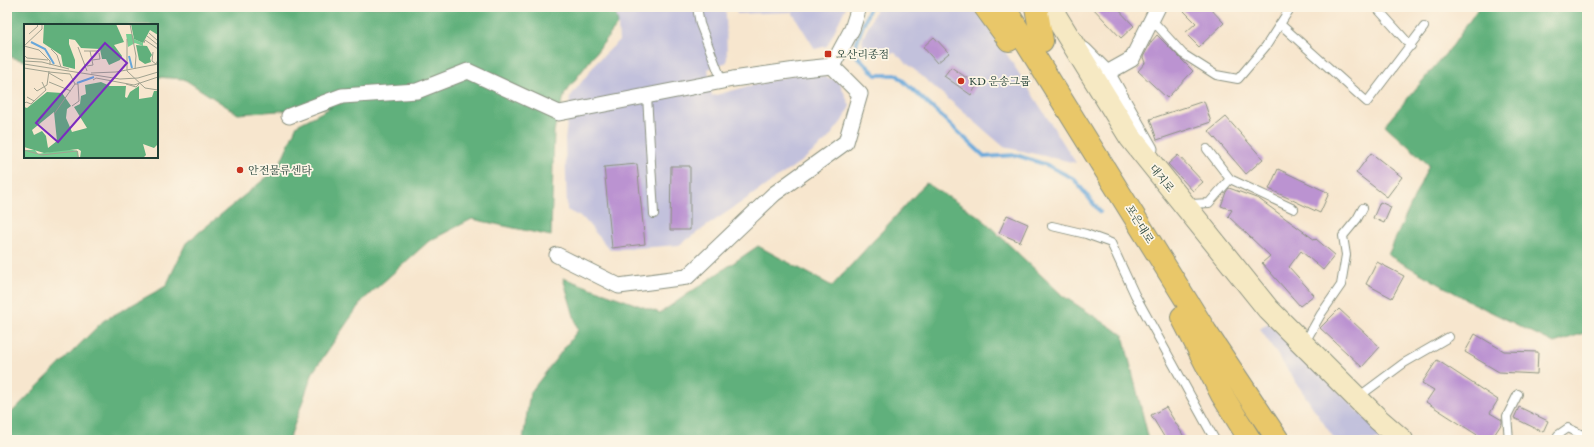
<svg xmlns="http://www.w3.org/2000/svg" width="1594" height="447" font-family="'IM FELL English','Noto Serif KR',serif">
  <style>
    .industrial { fill: #c2c1dc }
    .forest { fill: #61b07c; stroke: #407658 }
    .lines { fill: none; stroke-linecap: round; stroke-linejoin: round }
    .stream { stroke: #67a7da; stroke-width: 4 }
    .building { fill: #bb93d1 }
    .service-casing { stroke: #8b9281; stroke-width: 10 }
    .minor-casing { stroke: #8b9281; stroke-width: 17 }
    .secondary-casing { stroke: #8b9281; stroke-width: 24 }
    .trunk-casing { stroke: #8b9281; stroke-width: 24 }
    .service { stroke: #fff; stroke-width: 8 }
    .minor { stroke: #fff; stroke-width: 15 }
    .secondary { stroke: #f6e9c3; stroke-width: 22 }
    .trunk { stroke: #e9c769; stroke-width: 22 }
    .poi-dot { fill: #c8321e; stroke: #fcf5e5; stroke-width: 1.5 }
    .labels { text-anchor: middle; stroke-width: 3.5; stroke-linejoin: round; paint-order: stroke }
    .poi-label { font-size: 11px; fill: #1f3d34; stroke: #fcf5e5; text-anchor: start }
    .street-label { font-size: 11px; fill: #1f3d34; stroke: #fcf5e5 }
    .inset-river { fill: none; stroke: #67a7da; stroke-width: 2 }
    .inset-road { fill: none; stroke: #a1a290; stroke-width: 1 }
    .view { fill: #7b2cbf; fill-opacity: 0.15; stroke: #7b2cbf; stroke-width: 2 }
    .inset-edge { fill: none; stroke: #1f3d34; stroke-width: 2 }
  </style>
  <rect width="100%" height="100%" fill="#fcf5e5"/>
  <filter id="ink" filterUnits="userSpaceOnUse"><feTurbulence type="fractalNoise" baseFrequency=".025" numOctaves="2"/><feDisplacementMap in="SourceGraphic" scale="8" xChannelSelector="R" yChannelSelector="G"/><feConvolveMatrix kernelMatrix="1 2 1 2 8 2 1 2 1" color-interpolation-filters="sRGB"/></filter>
  <filter id="wash" filterUnits="userSpaceOnUse"><feTurbulence type="fractalNoise" baseFrequency=".012" numOctaves="4" result="noise"/><feDisplacementMap in="SourceGraphic" scale="16" xChannelSelector="R" yChannelSelector="G"/><feGaussianBlur stdDeviation="0.9" result="paint"/><feColorMatrix in="noise" values="0 0 0 0 0 0 0 0 0 0 0 0 0 0 0 0 0 1.4 0 .05"/><feComposite in="paint" operator="in"/></filter>
  <g filter="url(#wash)">
    <rect width="100%" height="100%" fill="#f7e6ce"/>
    <!-- industrial -->
    <g class="industrial">
      <polygon points="614,7 724,7 726,14 727,62 708,69 712,96 796,74 816,75 833,79 840,84 850,106 842,121 827,140 803,160 679,245 610,250 584,219 567,210 565,140 570,97 597,62 619,41 618,24"/>
      <polygon points="735,7 846,7 827,46 815,49 792,12 737,14"/>
      <polygon points="877,7 972,7 992,31 1076,163 1004,147 895,53 873,54 865,52 862,40"/>
      <polygon points="1268,323 1388,440 1335,440 1260,329"/>
    </g>
    <!-- forest -->
    <g class="forest">
      <polygon points="7,7 614,7 618,24 565,93 554,131 551,236 472,219 429,241 362,301 313,372 289,440 7,440 7,416 8,416 103,321 166,286 186,243 278,168 297,125 332,107 238,114 184,79 157,77 157,25 25,25 25,61 7,56"/>
      <polygon points="1479,7 1587,7 1587,332 1554,343 1471,302 1388,255 1429,165 1385,125 1453,45"/>
      <polygon points="926,183 980,217 1063,296 1123,335 1149,440 523,440 530,393 578,330 563,278 660,313 758,246 832,286"/>
    </g>
    <g class="lines">
      <!-- stream -->
      <polyline class="stream" points="870,7 853,52 876,75 897,75 985,157 1016,155 1047,165 1074,179 1100,212"/>
    </g>
    <g id="blocks">
      <!-- building -->
      <g class="building">
        <polygon points="1092,7 1116,7 1134,26 1121,38"/>
        <polygon points="1180,7 1209,7 1224,23 1199,47 1185,33 1196,23"/>
        <polygon points="1157,35 1193,71 1167,98 1138,71 1145,63 1143,57 1151,42"/>
        <polygon points="934,37 949,53 937,63 923,47"/>
        <polygon points="951,67 977,85 971,95 944,76"/>
        <polygon points="1204,101 1211,122 1157,140 1150,119"/>
        <polygon points="1226,117 1263,159 1246,174 1209,131"/>
        <polygon points="1371,153 1402,177 1387,197 1356,173"/>
        <polygon points="1178,155 1203,182 1193,191 1168,164"/>
        <polygon points="637,164 645,244 612,248 604,167"/>
        <polygon points="671,166 690,166 690,230 670,230"/>
        <polygon points="1278,169 1329,193 1320,213 1269,189"/>
        <polygon points="1229,188 1259,199 1315,240 1316,239 1335,255 1323,270 1301,251 1289,267 1314,295 1300,306 1262,263 1270,256 1228,216 1232,210 1221,206 1226,192"/>
        <polygon points="1380,202 1391,207 1384,223 1373,218"/>
        <polygon points="1007,215 1028,224 1020,242 999,233"/>
        <polygon points="1377,262 1404,276 1392,298 1366,284"/>
        <polygon points="1339,309 1380,347 1362,367 1320,328"/>
        <polygon points="1475,334 1504,351 1538,352 1537,374 1499,372 1465,352"/>
        <polygon points="1437,360 1498,400 1490,413 1502,420 1502,423 1491,440 1485,440 1426,402 1434,390 1422,383"/>
        <polygon points="1166,407 1186,440 1166,440 1151,415"/>
        <polygon points="1519,407 1548,421 1543,432 1514,418"/>
      </g>
    </g>
  </g>
  <g filter="url(#ink)">
    <use href="#blocks" fill-opacity="0" stroke="#8b9281" stroke-width="1"/>
    <g class="lines">
      <!-- service casing -->
      <g class="service-casing">
        <g id="service">
          <polyline points="697,7 700,24 722,81"/>
          <polyline points="1376,7 1411,46"/>
          <polyline points="1152,20 1183,54 1216,75 1238,79 1266,46 1291,7"/>
          <polyline points="1280,24 1367,102 1424,27"/>
          <polyline points="647,96 654,214"/>
          <polyline points="1230,179 1294,209"/>
          <polyline points="1191,204 1209,203 1230,179 1207,149"/>
          <polyline points="1052,226 1086,234 1111,243 1135,295 1215,440"/>
          <polyline points="1304,344 1321,314 1341,285 1346,255 1343,236 1357,219 1363,208"/>
          <polyline points="1357,398 1404,363 1449,337"/>
          <polyline points="1509,440 1507,416 1518,394"/>
          <polyline points="1556,440 1558,435 1568,428 1587,437"/>
        </g>
      </g>
      <!-- minor casing -->
      <g class="minor-casing">
        <g id="minor">
          <polyline points="1084,50 1107,73 1150,149"/>
          <polyline points="1107,73 1132,59 1158,7"/>
          <polyline points="289,116 342,96 417,91 468,71 559,113 733,79 803,69 832,66"/>
          <polyline points="557,255 619,286 687,277 774,194 846,142 860,94 832,66 852,29 859,7"/>
        </g>
      </g>
      <!-- secondary casing -->
      <g class="secondary-casing">
        <polyline id="secondary" points="1050,7 1130,137 1268,309 1379,420 1402,440"/>
      </g>
      <!-- trunk casing -->
      <g class="trunk-casing">
        <g id="trunk">
          <polyline points="985,7 1009,40"/>
          <polyline points="1004,7 1206,332 1278,440"/>
          <polyline points="1036,7 1042,41"/>
          <polyline points="1182,317 1222,395 1250,440"/>
        </g>
      </g>
      <!-- service -->
      <use href="#service" class="service"/>
      <!-- minor -->
      <use href="#minor" class="minor"/>
      <!-- secondary -->
      <use href="#secondary" class="secondary"/>
      <!-- trunk -->
      <use href="#trunk" class="trunk"/>
    </g>
  </g>
  <!-- markers -->
  <g class="poi-dot">
    <rect x="824" y="50" width="8" height="8" rx="2"/>
    <circle cx="961" cy="81" r="4"/>
    <circle cx="240" cy="170" r="4"/>
  </g>
  <g class="labels">
    <!-- poi labels -->
    <g class="poi-label">
      <text x="836" y="58">오산리종점</text>
      <text x="969" y="85">KD 운송그룹</text>
      <text x="248" y="174">안전물류센타</text>
    </g>
    <!-- street labels -->
    <g class="street-label">
      <text transform="translate(1162 178) rotate(51)" y="4">대지로</text>
      <text transform="translate(1140 224) rotate(58)" y="4">포은대로</text>
    </g>
  </g>
  <!-- overview -->
  <g transform="translate(24 24)">
    <rect width="134" height="134" fill="#f7e6ce"/>
    <path d="M102,10H108L110,15L119,19V22L111,19L104,23ZM43,125L54,127L55,134H0V126H11L14,130Z" fill="#77cd92"/>
    <path d="M20,0H92L100,18L90,21L98,32L96,36L85,41L82,35H78L76,25L57,24L51,16L45,15V20L51,36V45L39,42L37,31L19,19ZM107,0H134V11L126,6L119,19L110,15ZM112,21L123,22L128,31L126,34L127,38L121,40L115,36ZM77,58L86,62H102L101,73L103,74L106,68L115,62V75L128,73L130,67H134V120L130,124L119,120L122,131L119,134H56L57,127L54,125L20,129L0,123V83L3,84L23,68L38,69L47,82L43,85L42,94L48,108L63,104L50,83L56,80L57,72L62,70L61,61ZM30,88L33,117L24,124L22,112L18,107L10,111L8,106Z" fill="#61b07c" fill-rule="evenodd"/>
    <path class="inset-river" d="M7,18L21,25L30,40M105,32L108,44M53,59L70,53"/>
    <path class="inset-road" d="M106,0L112,32L111,45M125,9L134,17M5,10L14,2L12,0M123,12L134,21M103,15V47L121,64L134,66M120,19L121,16L134,25M0,22L15,26L26,37V41M0,22L18,5V0M54,23L63,47M27,25L33,31L37,43M60,27H74M129,28L128,37L132,40L134,36M0,31L3,34L24,36M68,36L76,35L75,29M0,37L18,38L45,45M0,40L96,55L114,54L134,48M63,42L69,41L66,27M0,44L25,48M25,48L46,50L51,60H54L55,77L48,82M25,49L39,57M67,49L92,48L134,40M69,56L72,54L110,61L134,53M25,58L47,67M102,60L112,63L115,60M10,64L13,67L23,61L25,47M3,73L10,77L22,66L18,58M0,80L2,78L7,80L10,77M30,90L51,60M0,126L18,131L53,127L54,134"/>
    <path class="view" d="M81,19L103,39L34,118L12,99Z"/>
    <rect width="134" height="134" class="inset-edge"/>
  </g>
  <!-- margin -->
  <rect width="1594" height="447" fill="none" stroke="#fcf5e5" stroke-width="24"/>
</svg>
